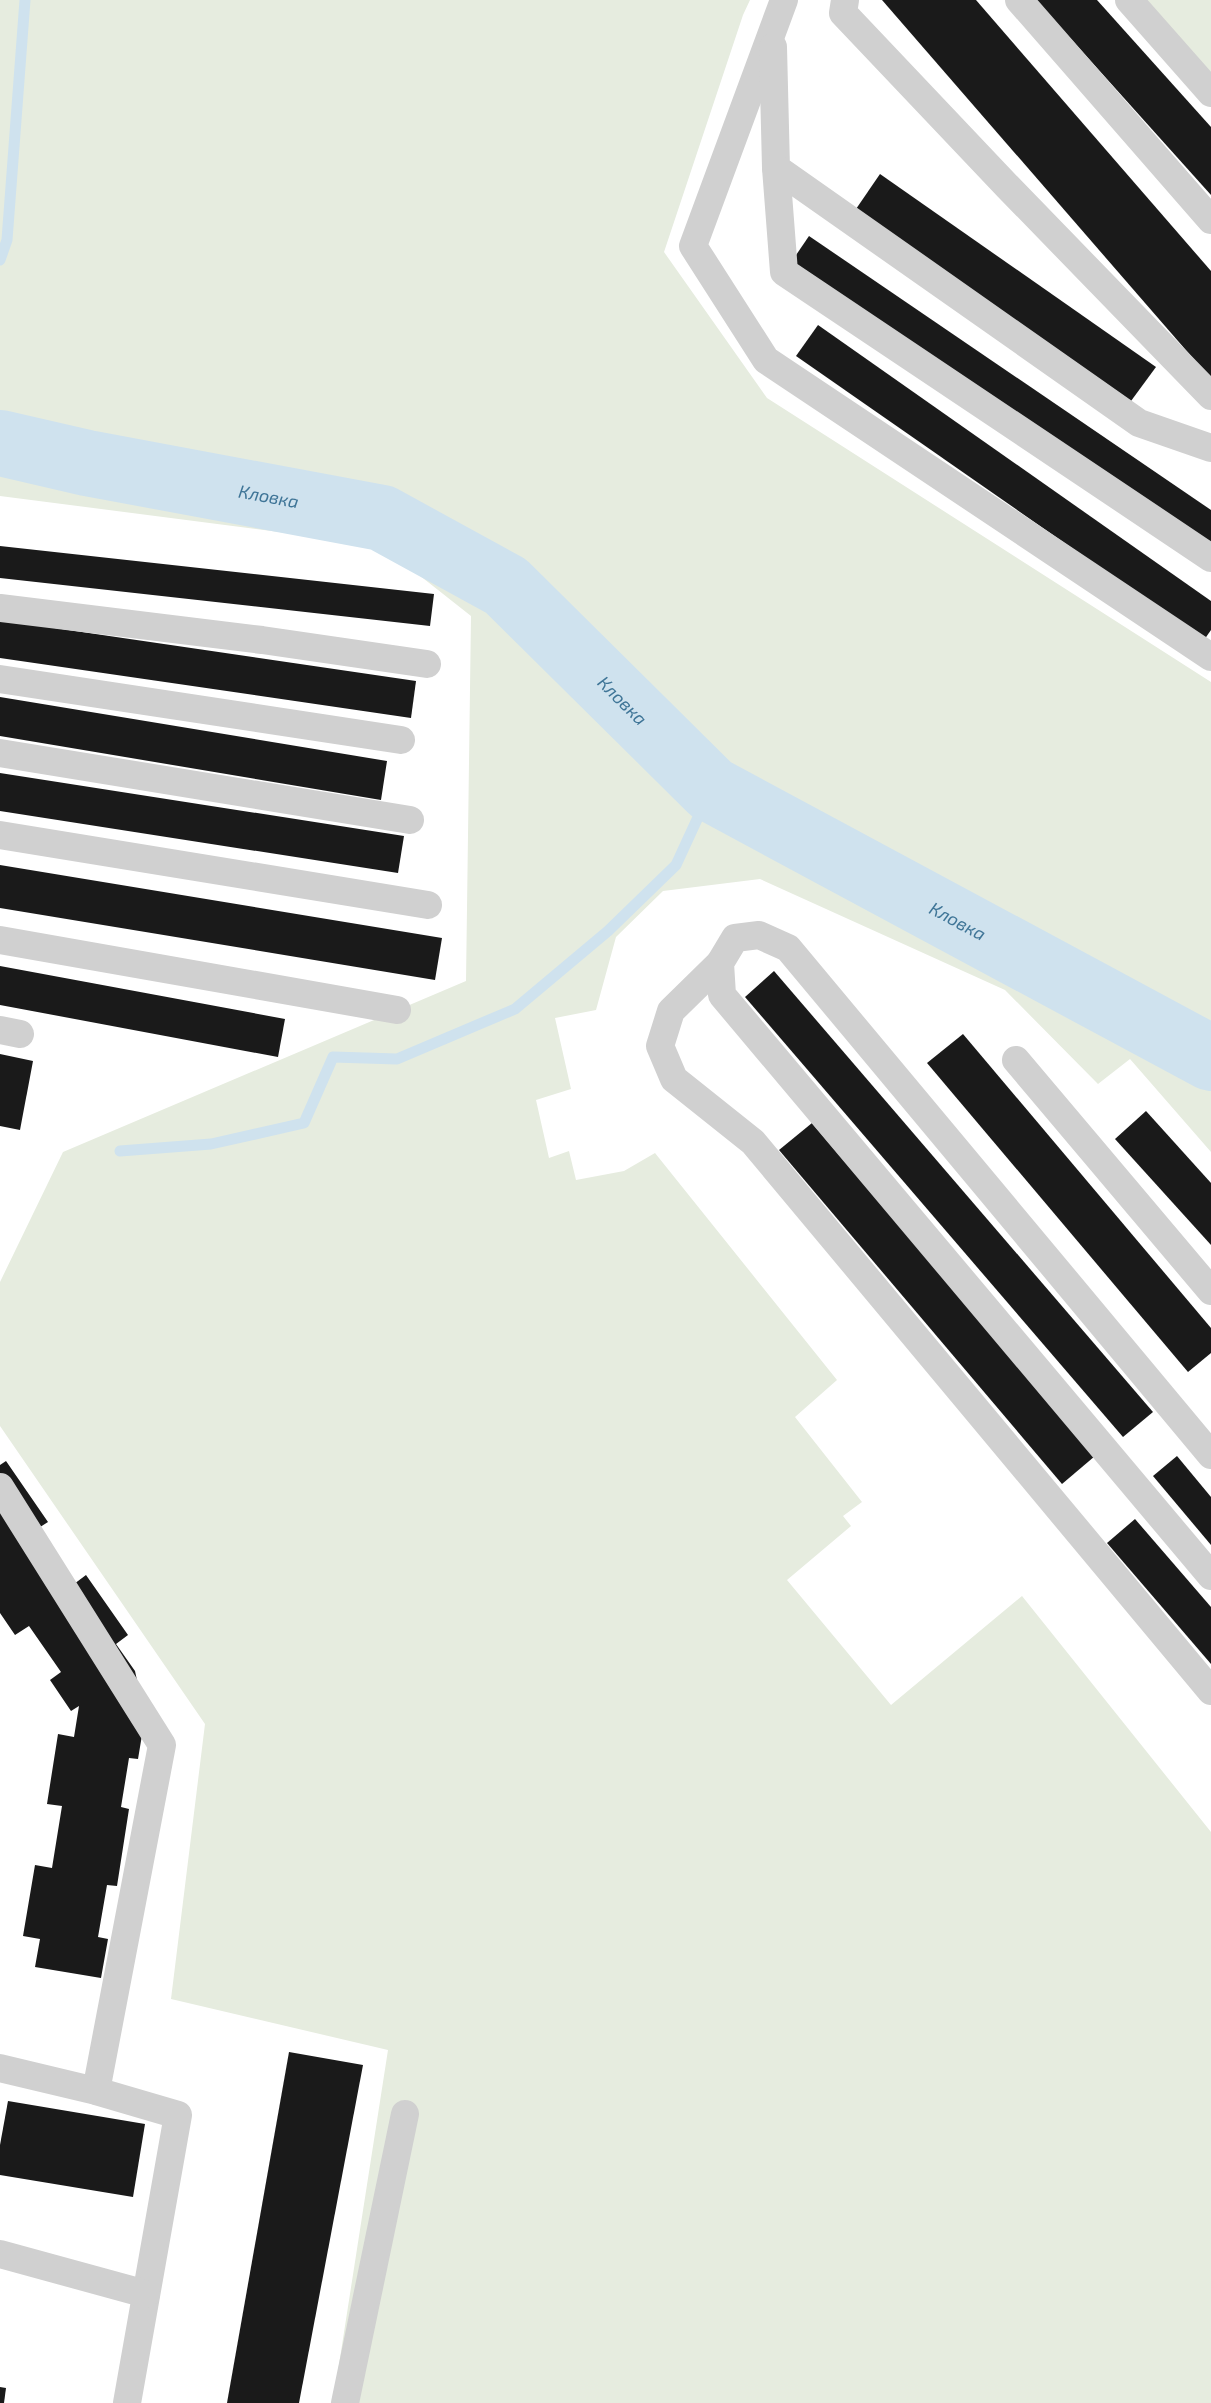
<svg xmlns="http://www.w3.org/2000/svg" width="1211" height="2403" font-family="'Exo 2',sans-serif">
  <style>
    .green { fill: #e6ecdf }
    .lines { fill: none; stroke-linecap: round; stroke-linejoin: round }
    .stream { stroke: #cfe2ee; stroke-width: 11 }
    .river { stroke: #cfe2ee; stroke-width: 66 }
    .building { fill: #1a1a1a }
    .minor { stroke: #d0d0d0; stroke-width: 28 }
    .labels { text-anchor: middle; stroke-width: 5; stroke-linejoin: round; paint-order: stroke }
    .water-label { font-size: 18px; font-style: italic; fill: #3f7597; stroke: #fff }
  </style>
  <rect width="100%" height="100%" fill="#fff"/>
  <!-- green -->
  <g class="green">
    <polygon points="0,0 750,0 743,15 664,252 767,398 1211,682 1211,1152 1130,1059 1098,1084 1005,990 760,879 663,891 616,937 596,1010 555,1018 571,1089 536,1100 549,1158 569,1151 576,1180 624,1171 655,1153 837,1380 795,1417 862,1502 843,1516 851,1526 787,1580 891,1705 1022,1596 1211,1832 1211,2403 333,2403 388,2050 171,1999 205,1724 0,1426 0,1282 63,1152 466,981 471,616 381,545 0,496"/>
    <polygon points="1131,0 1211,0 1211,85"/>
  </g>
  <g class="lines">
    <!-- stream -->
    <g class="stream">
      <polyline points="0,260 7,240 25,0"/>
      <polyline points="120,1151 211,1144 304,1123 333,1057 397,1059 515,1009 608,931 676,865 711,789"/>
    </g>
    <!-- river -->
    <path class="river" id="s1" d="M0,443L87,463L382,518L506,586L711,789L1211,1058"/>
  </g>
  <!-- building -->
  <g class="building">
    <polygon points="882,0 976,0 1211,271 1211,379"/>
    <polygon points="1036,0 1097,0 1211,127 1211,195"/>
    <polygon points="880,174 1156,367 1131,401 856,209"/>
    <polygon points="809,236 1211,510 1211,548 792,261"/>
    <polygon points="818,325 1211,601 1211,630 1204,640 796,356"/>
    <polygon points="0,546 434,594 430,626 0,578"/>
    <polygon points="0,620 416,681 411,718 0,658"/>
    <polygon points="0,697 387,761 381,800 0,736"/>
    <polygon points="0,773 404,836 398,873 0,811"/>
    <polygon points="0,865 442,938 435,980 0,908"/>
    <polygon points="0,966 285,1019 278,1057 0,1005"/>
    <polygon points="774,971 1153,1412 1123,1437 745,997"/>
    <polygon points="963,1034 1211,1328 1211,1353 1188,1372 927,1063"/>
    <polygon points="0,1054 33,1061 20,1130 0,1126"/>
    <polygon points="1146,1111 1211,1183 1211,1245 1115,1139"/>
    <polygon points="812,1123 1095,1456 1062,1484 779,1150"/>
    <polygon points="1177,1456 1211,1497 1211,1545 1153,1476"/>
    <polygon points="6,1461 48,1522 37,1529 74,1584 86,1575 128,1635 116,1644 135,1671 145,1717 138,1759 129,1758 121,1807 129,1809 117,1886 107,1885 98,1937 108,1939 101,1978 35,1967 40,1939 23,1936 35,1865 52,1868 62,1806 47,1804 58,1734 74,1737 79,1706 71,1711 50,1680 61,1672 29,1626 15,1635 0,1613 0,1465"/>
    <polygon points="1135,1519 1211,1607 1211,1664 1107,1543"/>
    <polygon points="289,2052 363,2065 299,2403 227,2403"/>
    <polygon points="8,2101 145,2124 133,2197 0,2175 0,2145"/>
    <polygon points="0,2387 6,2388 4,2403 0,2403"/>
  </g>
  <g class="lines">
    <!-- minor -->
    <g class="minor">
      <polyline points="784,0 693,246 766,360 1211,657"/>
      <polyline points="845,0 843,13 1008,187 1211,396"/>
      <polyline points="1019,0 1211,220"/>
      <polyline points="1129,0 1211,93"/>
      <polyline points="773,47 776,168 1139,423 1211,448"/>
      <polyline points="776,168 784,272 1211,558"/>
      <polyline points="0,608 262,640 427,664"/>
      <polyline points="0,679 401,740"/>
      <polyline points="0,753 410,820"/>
      <polyline points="0,835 428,905"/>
      <polyline points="0,940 397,1010"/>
      <polyline points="720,963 671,1011 660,1046 674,1079 753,1142 1211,1691"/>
      <polyline points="0,1030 20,1034"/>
      <polyline points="1016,1060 1211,1291"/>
      <polyline points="1211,1455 788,948 759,935 735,938 720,963 722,995 1211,1576"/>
      <polyline points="0,1487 162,1745 96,2091"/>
      <polyline points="0,2068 96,2091 178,2115 127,2403"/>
      <polyline points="0,2254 146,2294"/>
      <polyline points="345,2403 405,2114"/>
    </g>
  </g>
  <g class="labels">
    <!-- water labels -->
    <g class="water-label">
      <text dy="6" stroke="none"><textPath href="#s1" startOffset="274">Кловка</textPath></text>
      <text dy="6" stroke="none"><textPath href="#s1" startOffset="694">Кловка</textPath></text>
      <text dy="6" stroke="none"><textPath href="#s1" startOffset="1099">Кловка</textPath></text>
    </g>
  </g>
</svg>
